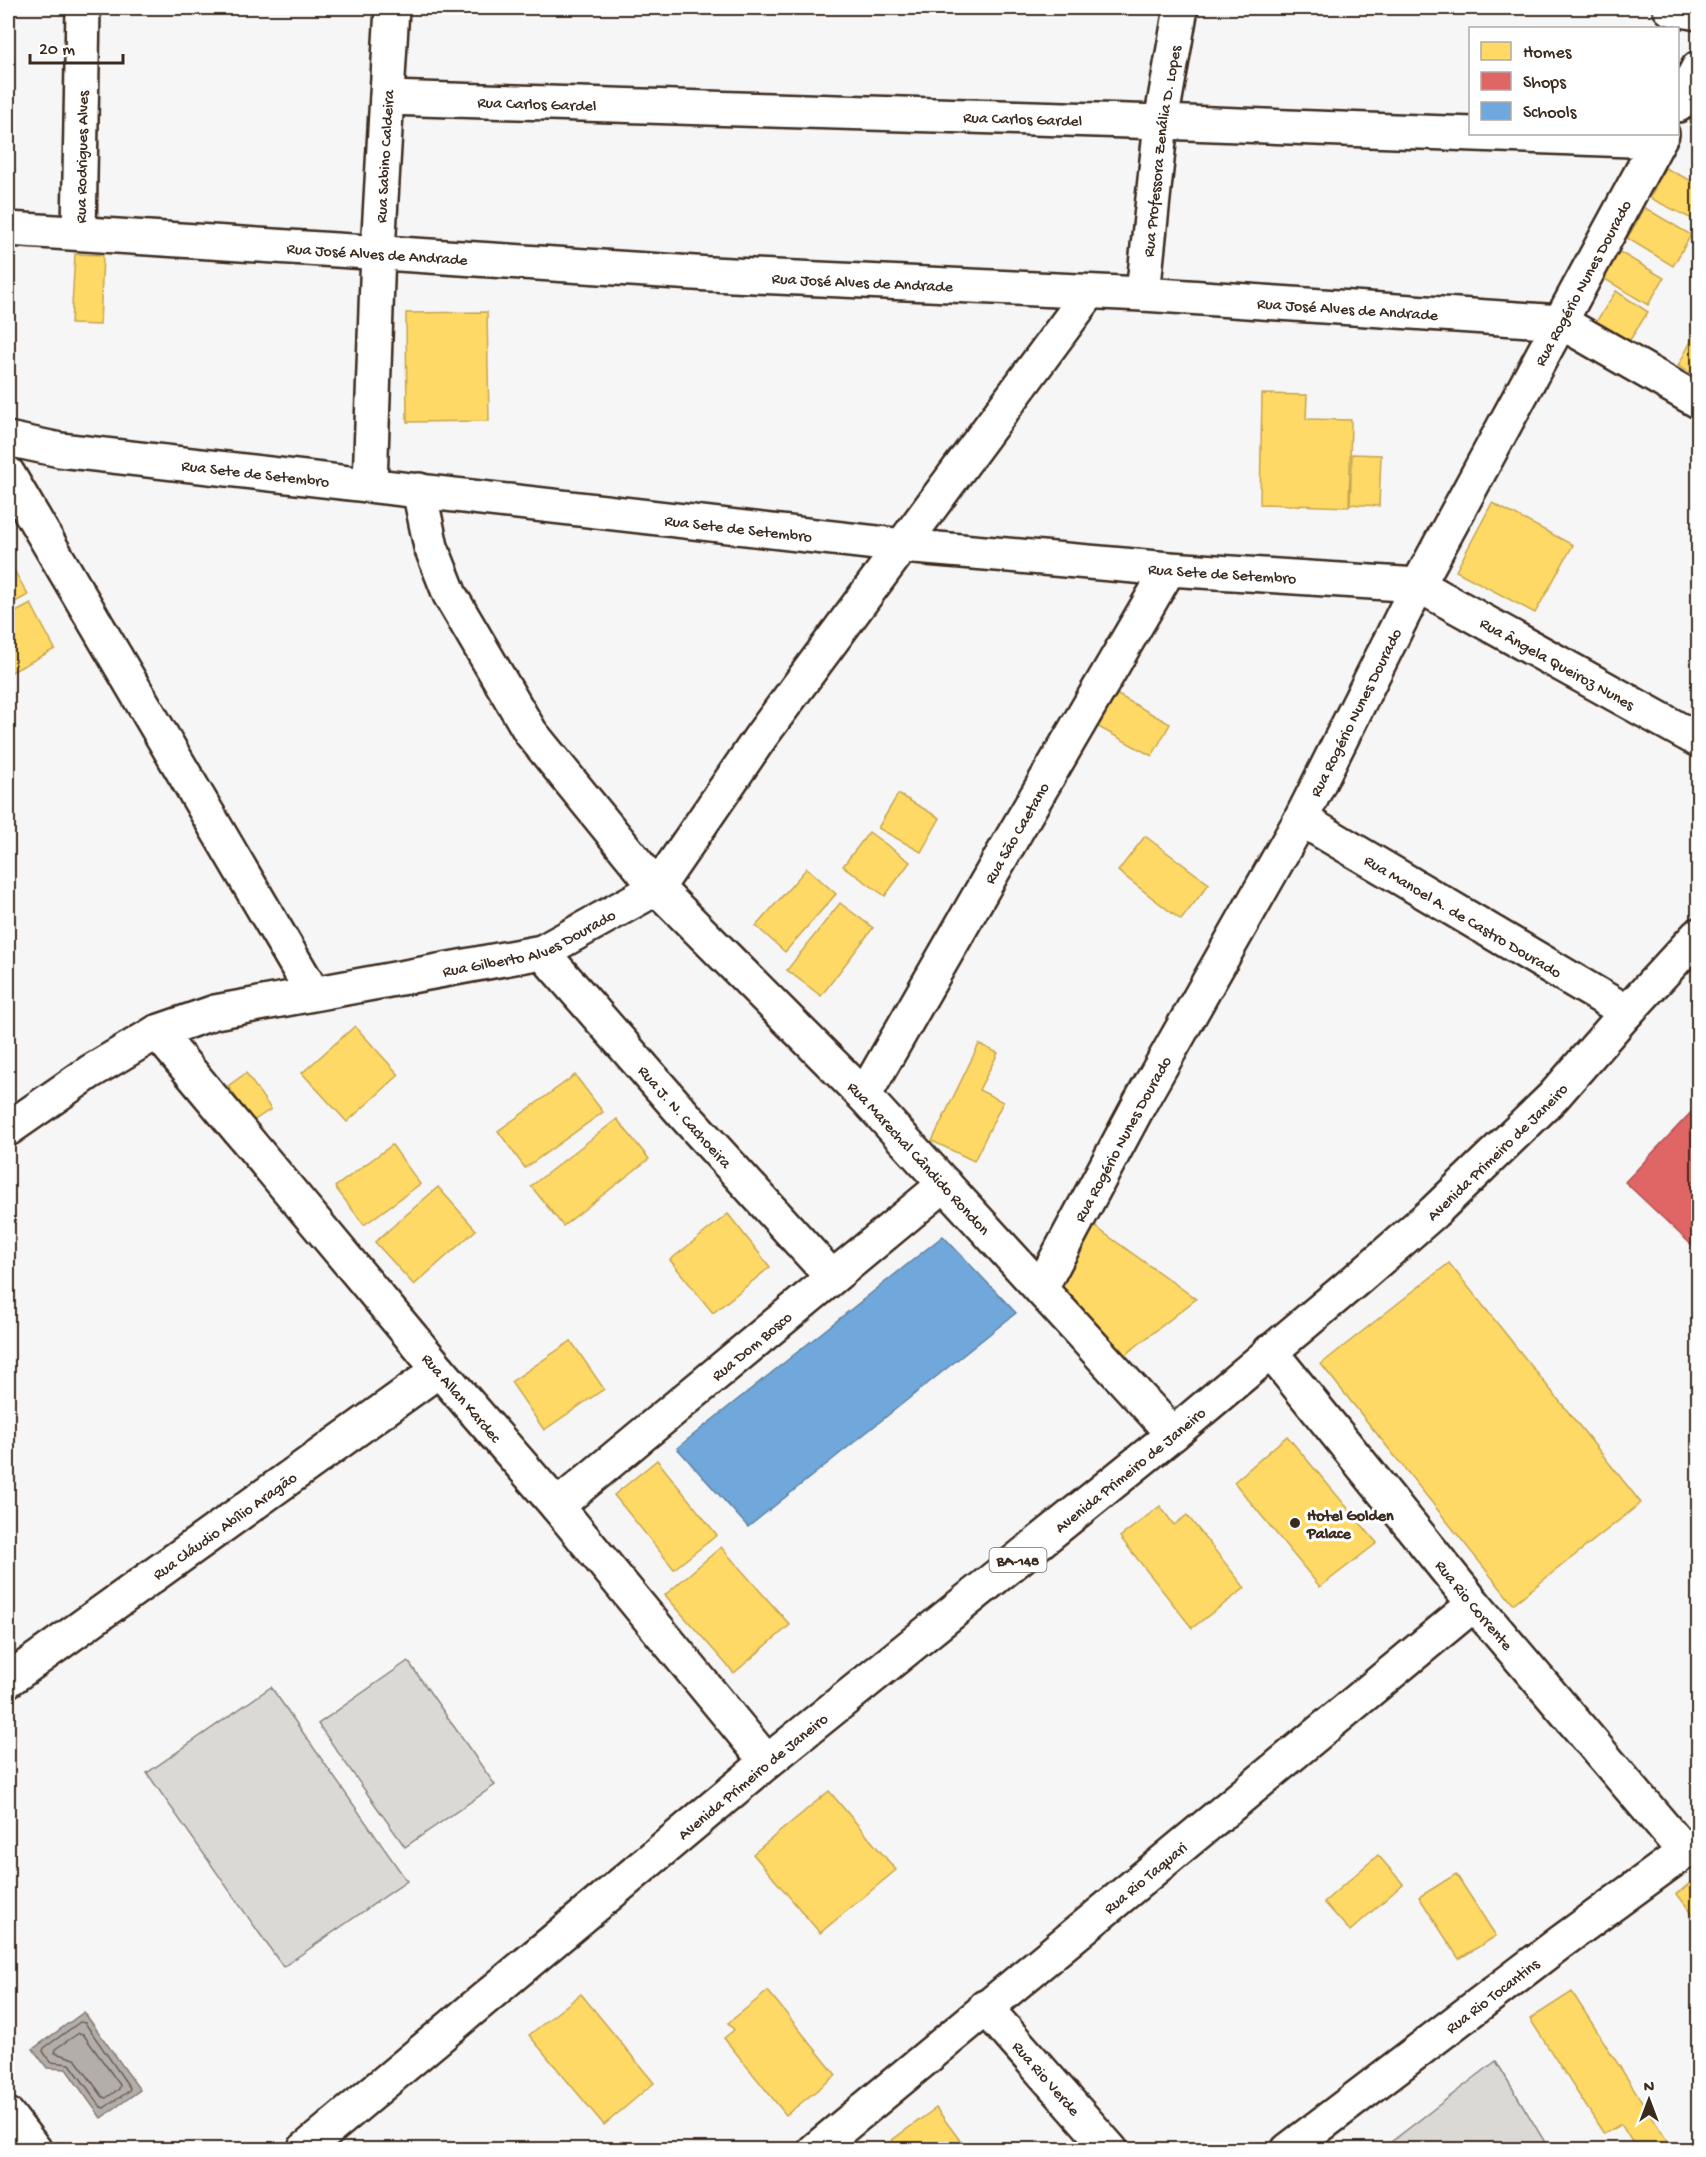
<svg xmlns="http://www.w3.org/2000/svg" width="1706" height="2157" font-family="'Gochi Hand',sans-serif">
  <style>
    .green { fill: #dbd9d6; stroke: #8b827a; stroke-width: 1.5 }
    .water { fill: #b4aeaa; stroke: #847972; stroke-width: 1.5 }
    .homes { fill: #ffd966; stroke: #c4a450; stroke-width: 1.5 }
    .shops { fill: #e06666; stroke: #ae5450; stroke-width: 1.5 }
    .schools { fill: #6fa8dc; stroke: #5f82a3; stroke-width: 1.5 }
    .lines { fill: none; stroke-linecap: round; stroke-linejoin: round }
    .shore { stroke: #6b5f56; stroke-width: 1.5 }
    .minor-casing { stroke: #3b2a1e; stroke-width: 38 }
    .major-casing { stroke: #3b2a1e; stroke-width: 38 }
    .minor { stroke: #fff; stroke-width: 33 }
    .major { stroke: #fff; stroke-width: 33 }
    .poi-dot { fill: #3b2a1e; stroke: #fff; stroke-width: 2 }
    .labels { text-anchor: middle; stroke-width: 6; stroke-linejoin: round; paint-order: stroke }
    .shield { fill: #fff; stroke: #766a62; stroke-width: 1.5 }
    .shield-label { font-size: 15px; font-weight: bold; fill: #3b2a1e }
    .street-label { font-size: 16px; fill: #3b2a1e; stroke: #fff }
    .poi-label { font-size: 16px; font-weight: bold; fill: #3b2a1e; stroke: #fff; text-anchor: start }
  </style>
  <rect width="100%" height="100%" fill="#f7f6f6"/>
  <filter id="ink" filterUnits="userSpaceOnUse"><feTurbulence type="fractalNoise" baseFrequency=".0167" numOctaves="2"/><feDisplacementMap in="SourceGraphic" scale="12" xChannelSelector="R" yChannelSelector="G"/><feConvolveMatrix kernelMatrix="1 2 1 2 8 2 1 2 1" color-interpolation-filters="sRGB"/></filter>
  <g filter="url(#ink)">
    <!-- green -->
    <g class="green">
      <polygon points="408,1661 495,1785 405,1847 318,1724"/>
      <polygon points="271,1687 407,1881 283,1967 147,1773"/>
      <polygon points="1496,2061 1549,2149 1382,2149"/>
    </g>
    <!-- water -->
    <polygon class="water" points="84,2012 140,2090 101,2118 66,2069 47,2068 33,2049"/>
    <!-- homes -->
    <g class="homes">
      <polygon points="1698,95 1698,126 1685,118"/>
      <polygon points="1665,168 1698,184 1698,222 1650,198"/>
      <polygon points="1645,208 1691,235 1673,266 1627,238"/>
      <polygon points="1611,247 1664,278 1648,305 1595,273"/>
      <polygon points="75,254 103,255 100,325 71,324"/>
      <polygon points="1616,291 1648,312 1628,343 1596,322"/>
      <polygon points="487,312 489,421 407,422 406,313"/>
      <polygon points="1698,328 1698,377 1678,366"/>
      <polygon points="1262,394 1307,395 1306,419 1351,420 1349,507 1260,504"/>
      <polygon points="1352,454 1381,455 1379,506 1350,504"/>
      <polygon points="1492,503 1573,545 1535,613 1456,571"/>
      <polygon points="14,570 28,595 8,606 8,573"/>
      <polygon points="31,604 55,649 8,674 8,616"/>
      <polygon points="1109,690 1170,724 1152,756 1091,723"/>
      <polygon points="898,794 940,818 921,852 878,828"/>
      <polygon points="869,832 910,862 885,896 843,866"/>
      <polygon points="1145,836 1209,884 1181,920 1118,871"/>
      <polygon points="807,868 836,894 785,952 756,926"/>
      <polygon points="840,903 873,928 821,996 787,970"/>
      <polygon points="355,1026 399,1075 347,1122 302,1073"/>
      <polygon points="979,1044 998,1053 979,1090 1003,1102 974,1161 932,1141"/>
      <polygon points="246,1073 271,1109 253,1121 228,1086"/>
      <polygon points="575,1075 603,1112 525,1168 498,1131"/>
      <polygon points="617,1119 649,1159 563,1226 531,1186"/>
      <polygon points="392,1145 420,1184 364,1225 335,1187"/>
      <polygon points="438,1187 476,1230 414,1285 375,1242"/>
      <polygon points="728,1214 770,1267 713,1313 670,1260"/>
      <polygon points="1083,1218 1196,1299 1121,1358 1052,1281"/>
      <polygon points="1449,1263 1641,1503 1513,1604 1321,1364"/>
      <polygon points="571,1341 604,1389 544,1430 511,1382"/>
      <polygon points="1287,1436 1377,1543 1320,1587 1234,1482"/>
      <polygon points="657,1460 717,1535 674,1569 614,1495"/>
      <polygon points="1160,1506 1174,1525 1187,1515 1245,1588 1192,1628 1120,1537"/>
      <polygon points="721,1547 790,1625 734,1673 665,1595"/>
      <polygon points="829,1791 896,1870 820,1933 753,1854"/>
      <polygon points="1378,1855 1403,1884 1350,1931 1324,1902"/>
      <polygon points="1456,1874 1496,1936 1459,1959 1419,1897"/>
      <polygon points="1698,1876 1698,1921 1677,1894"/>
      <polygon points="768,1991 836,2075 786,2115 724,2038 734,2030 728,2023"/>
      <polygon points="1572,1992 1673,2150 1637,2150 1621,2124 1604,2134 1530,2019"/>
      <polygon points="581,1994 654,2083 604,2125 529,2035"/>
      <polygon points="936,2108 967,2150 898,2150 892,2140"/>
    </g>
    <!-- shops -->
    <polygon class="shops" points="1698,1105 1698,1251 1625,1182"/>
    <!-- schools -->
    <polygon class="schools" points="943,1236 1016,1313 748,1527 677,1448"/>
    <g class="lines">
      <!-- shore -->
      <g class="shore">
        <polygon points="80,2022 85,2023 130,2088 129,2091 104,2108 101,2107 70,2064 50,2062 43,2051 44,2048"/>
        <polygon points="79,2033 83,2034 120,2085 119,2089 106,2098 103,2097 75,2059 55,2053 55,2049"/>
      </g>
      <!-- minor casing -->
      <g class="minor-casing">
        <g id="minor">
          <polyline points="1670,8 1698,13"/>
          <path id="s1" d="M387,98L1161,122L1657,141"/>
          <polyline points="1678,105 1698,68"/>
          <path id="s2" d="M8,229L710,274L1143,294L1561,322L1698,401"/>
          <path id="s3" d="M79,233L83,8"/>
          <path id="s4" d="M1143,294L1161,122L1181,8"/>
          <path id="s5" d="M8,439L60,450L903,546L1169,569L1418,585L1698,740"/>
          <polyline points="8,474 313,993"/>
          <path id="s6" d="M370,484L378,251L392,8"/>
          <path id="s7" d="M419,490L431,547L450,595L531,733L657,888L864,1096L1173,1434"/>
          <path id="s8" d="M1301,819L1627,1012"/>
          <path id="s9" d="M542,952L687,1118L832,1277"/>
          <path id="s10" d="M157,1032L439,1370L557,1506L767,1762"/>
          <path id="s11" d="M864,1096L1015,833L1169,569"/>
          <path id="s12" d="M8,1129L90,1072L157,1032L215,1012L542,952L657,888L762,735L1090,292"/>
          <path id="s13" d="M1041,1288L1140,1103L1301,819L1418,585L1662,134"/>
          <path id="s14" d="M1270,1351L1474,1604L1684,1851"/>
          <path id="s15" d="M557,1506L945,1184"/>
          <path id="s16" d="M8,1680L439,1370"/>
          <path id="s17" d="M985,2007L1111,2150"/>
          <polyline points="8,2115 35,2150"/>
          <path id="s18" d="M815,2150L1474,1604"/>
          <path id="s19" d="M1288,2150L1561,1942L1698,1842"/>
        </g>
      </g>
      <!-- major casing -->
      <g class="major-casing">
        <g id="major">
          <path id="s20" d="M304,2150L767,1762L1173,1434L1356,1280L1434,1212L1553,1097L1627,1012L1698,935"/>
        </g>
      </g>
      <!-- minor -->
      <use href="#minor" class="minor"/>
      <!-- major -->
      <use href="#major" class="major"/>
    </g>
  </g>
  <!-- markers -->
  <circle class="poi-dot" cx="1295" cy="1523" r="6"/>
  <g class="labels">
    <!-- shield labels -->
    <rect class="shield" x="989.5" y="1548" width="57" height="24" rx="4.5"/>
    <g class="shield-label">
      <text x="1018" y="1565">BA-148</text>
    </g>
    <!-- street labels -->
    <g class="street-label">
      <text dy="6" stroke="none"><textPath href="#s1" startOffset="150">Rua Carlos Gardel</textPath></text>
      <text dy="6" stroke="none"><textPath href="#s1" startOffset="636">Rua Carlos Gardel</textPath></text>
      <text dy="6" stroke="none"><textPath href="#s4" startOffset="144">Rua Professora Zenália D. Lopes</textPath></text>
      <text dy="6" stroke="none"><textPath href="#s3" startOffset="76">Rua Rodrigues Alves</textPath></text>
      <text dy="6" stroke="none"><textPath href="#s6" startOffset="328">Rua Sabino Caldeira</textPath></text>
      <text dy="6" stroke="none"><textPath href="#s2" startOffset="370">Rua José Alves de Andrade</textPath></text>
      <text dy="6" stroke="none"><textPath href="#s2" startOffset="856">Rua José Alves de Andrade</textPath></text>
      <text dy="6" stroke="none"><textPath href="#s13" startOffset="1142">Rua Rogério Nunes Dourado</textPath></text>
      <text dy="6" stroke="none"><textPath href="#s2" startOffset="1342">Rua José Alves de Andrade</textPath></text>
      <text dy="6" stroke="none"><textPath href="#s5" startOffset="250">Rua Sete de Setembro</textPath></text>
      <text dy="6" stroke="none"><textPath href="#s5" startOffset="736">Rua Sete de Setembro</textPath></text>
      <text dy="6" stroke="none"><textPath href="#s5" startOffset="1222">Rua Sete de Setembro</textPath></text>
      <text dy="6" stroke="none"><textPath href="#s5" startOffset="1578">Rua Ângela Queiroz Nunes</textPath></text>
      <text dy="6" stroke="none"><textPath href="#s13" startOffset="656">Rua Rogério Nunes Dourado</textPath></text>
      <text dy="6" stroke="none"><textPath href="#s11" startOffset="304">Rua São Caetano</textPath></text>
      <text dy="6" stroke="none"><textPath href="#s8" startOffset="189">Rua Manoel A. de Castro Dourado</textPath></text>
      <text dy="6" stroke="none"><textPath href="#s12" startOffset="562">Rua Gilberto Alves Dourado</textPath></text>
      <text dy="6" stroke="none"><textPath href="#s9" startOffset="218">Rua J. N. Cachoeira</textPath></text>
      <text dy="6" stroke="none"><textPath href="#s13" startOffset="170">Rua Rogério Nunes Dourado</textPath></text>
      <text dy="6" stroke="none"><textPath href="#s20" startOffset="1556">Avenida Primeiro de Janeiro</textPath></text>
      <text dy="6" stroke="none"><textPath href="#s7" startOffset="846">Rua Marechal Cândido Rondon</textPath></text>
      <text dy="6" stroke="none"><textPath href="#s15" startOffset="252">Rua Dom Bosco</textPath></text>
      <text dy="6" stroke="none"><textPath href="#s10" startOffset="476">Rua Allan Kardec</textPath></text>
      <text dy="6" stroke="none"><textPath href="#s20" startOffset="1070">Avenida Primeiro de Janeiro</textPath></text>
      <text dy="6" stroke="none"><textPath href="#s16" startOffset="266">Rua Cláudio Abílio Aragão</textPath></text>
      <text dy="6" stroke="none"><textPath href="#s14" startOffset="326">Rua Rio Corrente</textPath></text>
      <text dy="6" stroke="none"><textPath href="#s20" startOffset="584">Avenida Primeiro de Janeiro</textPath></text>
      <text dy="6" stroke="none"><textPath href="#s18" startOffset="428">Rua Rio Taquari</textPath></text>
      <text dy="6" stroke="none"><textPath href="#s19" startOffset="256">Rua Rio Tocantins</textPath></text>
      <text dy="6" stroke="none"><textPath href="#s17" startOffset="94">Rua Rio Verde</textPath></text>
    </g>
    <!-- poi labels -->
    <g class="poi-label">
      <text x="1307" y="1520">Hotel Golden<tspan x="1307" dy="18">Palace</tspan></text>
    </g>
  </g>
  <!-- margin -->
  <rect width="1706" height="2157" fill="none" stroke="#fff" stroke-width="30"/>
  <rect x="15" y="15" width="1676" height="2127" fill="none" stroke="#3b2a1e" stroke-width="2" filter="url(#ink)"/>
  <!-- legend -->
  <rect x="1469" y="27" width="210" height="108" fill="#ffffff" stroke="#b1aaa5" stroke-width="1.5"/>
  <rect x="1481" y="42" width="30" height="18" fill="#ffd966" stroke="#b1aaa5" stroke-width="1.5"/>
  <text x="1523" y="57" font-size="18" fill="#3b2a1e">Homes</text>
  <rect x="1481" y="72" width="30" height="18" fill="#e06666" stroke="#b1aaa5" stroke-width="1.5"/>
  <text x="1523" y="87" font-size="18" fill="#3b2a1e">Shops</text>
  <rect x="1481" y="102" width="30" height="18" fill="#6fa8dc" stroke="#b1aaa5" stroke-width="1.5"/>
  <text x="1523" y="117" font-size="18" fill="#3b2a1e">Schools</text>
  <!-- north arrow -->
  <g transform="translate(1649 2100)" stroke="#ffffff" stroke-width="4.5" paint-order="stroke">
  <path d="M0-4.5L10 22L0 15L-10 22Z" fill="#3b2a1e"/>
  <text y="-9" font-size="16" font-weight="bold" text-anchor="middle" fill="#3b2a1e">N</text>
  </g>
  <!-- scale -->
  <path d="M30 54v9h93v-9" fill="none" stroke="#3b2a1e" stroke-width="3"/>
  <text x="39" y="54" font-size="18" fill="#3b2a1e" stroke="#ffffff" stroke-width="4.5" paint-order="stroke">20 m</text>
</svg>
